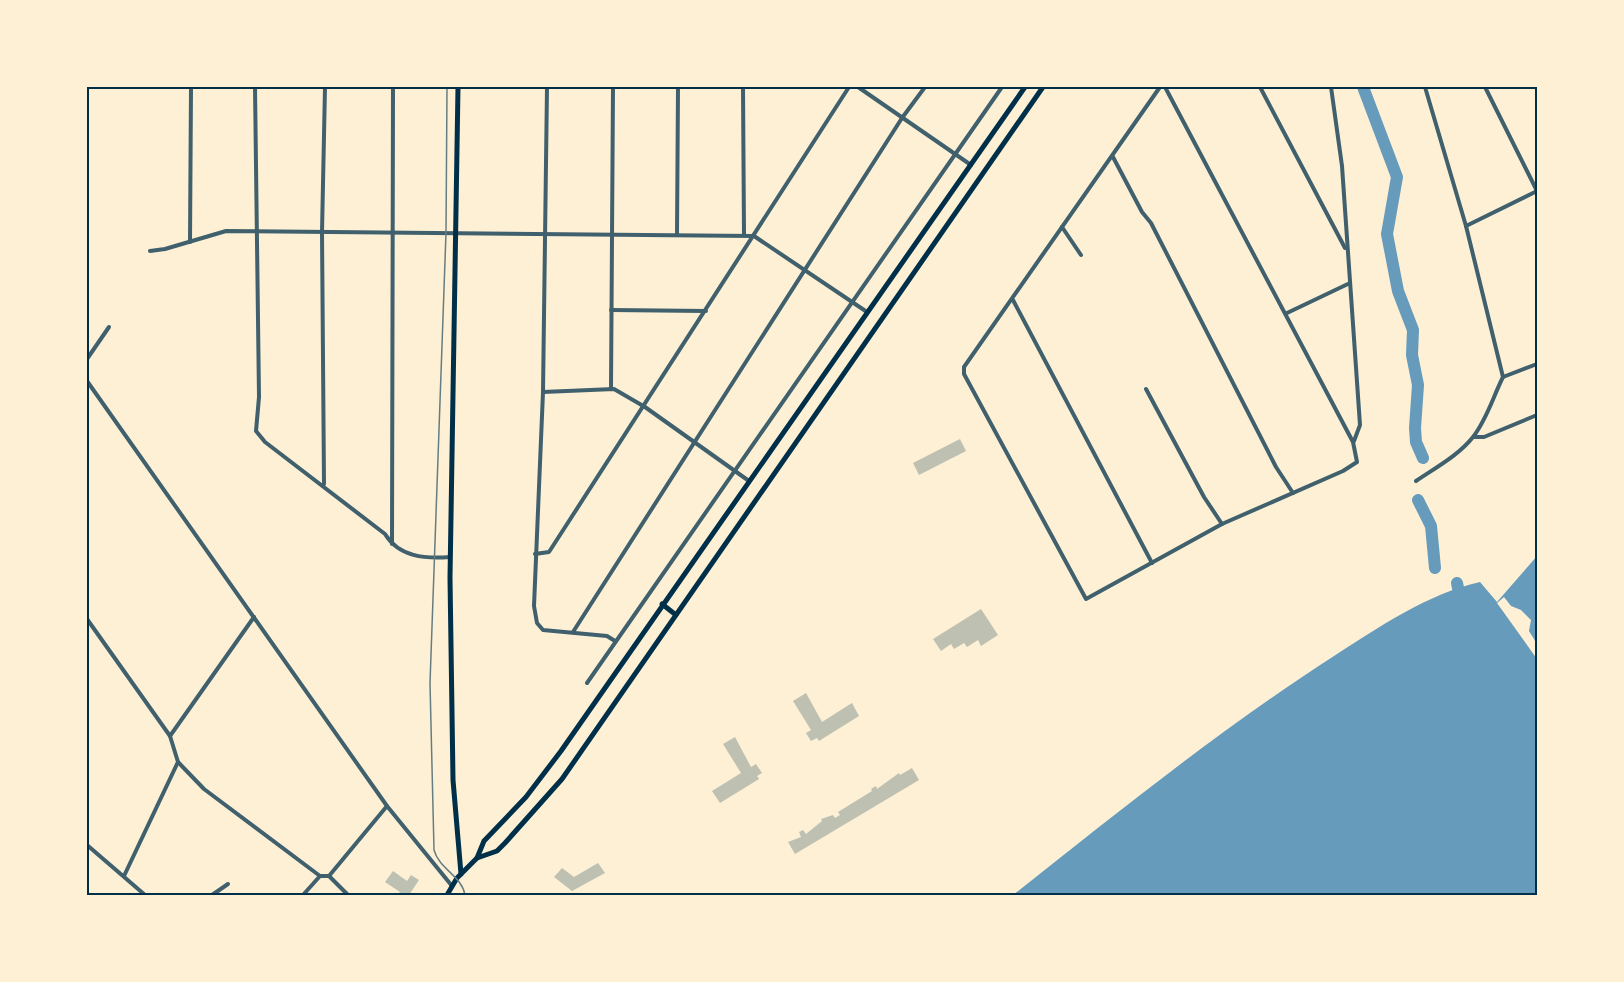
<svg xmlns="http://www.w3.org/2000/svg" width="1624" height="982" font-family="'Source Serif 4',serif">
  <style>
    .water { fill: #669bbc }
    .pier { fill: #fdf0d5 }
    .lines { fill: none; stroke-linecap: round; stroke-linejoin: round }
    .river { stroke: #669bbc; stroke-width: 12 }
    .building { fill: #bec0b2 }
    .minor { stroke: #3f606c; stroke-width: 4 }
    .primary { stroke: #003049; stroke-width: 5 }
    .tram { stroke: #657d81; stroke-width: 1.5 }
    .neatline { fill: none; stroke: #003049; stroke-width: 2 }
  </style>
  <rect width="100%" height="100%" fill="#fdf0d5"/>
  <!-- water -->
  <path class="water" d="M1537,556V895H1013C1118,812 1222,728 1334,656C1379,627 1427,594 1480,582L1497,602Z"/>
  <!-- pier -->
  <polygon class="pier" points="1504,597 1511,606 1521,610 1531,620 1529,631 1537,644 1537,659 1497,603"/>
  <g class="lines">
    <!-- river -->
    <g class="river">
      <polyline points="1363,87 1397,177 1387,234 1398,291 1413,330 1412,355 1418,385 1415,428 1416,442 1423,458"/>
      <polyline points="1418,500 1431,526 1435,568"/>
      <polyline points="1457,583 1458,588"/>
    </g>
  </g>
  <!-- building -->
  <g class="building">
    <polygon points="960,439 966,451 919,475 913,463"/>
    <polygon points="981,609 998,635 981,646 978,640 967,647 964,643 954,649 951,644 941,651 933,639"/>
    <polygon points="806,693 822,722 852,703 859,716 819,741 817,738 811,741 806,733 811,730 793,701"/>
    <polygon points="735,737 751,767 756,764 762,773 757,776 759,779 720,803 712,791 741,773 723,744"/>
    <polygon points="912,768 919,780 795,854 788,842 801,837 799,832 803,830 806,834 822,821 821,819 833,815 835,818 840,815 838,812 872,791 871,789 876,786 877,789 899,773 900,775"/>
    <polygon points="598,863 605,873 572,891 554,877 562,868 574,877"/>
    <polygon points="393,871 407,881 411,875 419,880 409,895 397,895 400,892 385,882"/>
  </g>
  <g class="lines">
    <!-- minor -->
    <g class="minor">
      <path d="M255,87L259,397L256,431L265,442L385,534C399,557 425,559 450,557"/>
      <polyline points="547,87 543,392 534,606 537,623 543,630 607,636 615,641"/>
      <polyline points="743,87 744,235"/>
      <polyline points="858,87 971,165"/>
      <polyline points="1160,87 964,367 964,374 1086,599 1222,524 1343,471 1357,462 1353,442 1165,87"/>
      <polyline points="1260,87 1345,248"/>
      <polyline points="1331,87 1342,166 1360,425 1354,441"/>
      <polyline points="1425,87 1466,226 1503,377"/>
      <polyline points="1485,87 1537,191"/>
      <polyline points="1113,157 1142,212 1151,223 1276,467 1293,493"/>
      <polyline points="1466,226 1537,191"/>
      <polyline points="1062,227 1081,255"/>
      <polyline points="677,234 678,87"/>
      <polyline points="190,242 191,87"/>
      <polyline points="150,251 165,249 226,231 754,236 867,312"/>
      <polyline points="1013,300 1152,563"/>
      <polyline points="611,310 706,311"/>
      <polyline points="1287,313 1350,283"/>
      <polyline points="87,359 109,327"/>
      <polyline points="87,381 387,806 452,886"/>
      <polyline points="611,389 613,87"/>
      <polyline points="1146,389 1204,497 1222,524"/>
      <polyline points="543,392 614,389 645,407 749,481"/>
      <polyline points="1474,437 1484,437 1537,415"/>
      <path d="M1416,481C1435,468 1459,455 1473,437C1487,419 1493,397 1503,377L1537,364"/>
      <polyline points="324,484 322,232 325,87"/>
      <polyline points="392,544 393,87"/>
      <polyline points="535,554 549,552 849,87"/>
      <polyline points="87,619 170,736 178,762 204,789 320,876 329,876 348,895"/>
      <polyline points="573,632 902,118 925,87"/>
      <polyline points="587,683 1002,87"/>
      <polyline points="170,736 254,617"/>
      <polyline points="87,845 145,895"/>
      <polyline points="124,876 178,762"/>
      <polyline points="329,876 387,806"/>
      <polyline points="212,895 228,884"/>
      <polyline points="303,895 320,876"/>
    </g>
    <!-- primary -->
    <g class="primary">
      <polyline points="458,87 450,578 453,780 461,874"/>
      <polyline points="662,604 676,615"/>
      <polyline points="477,858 497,851 505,843 562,779 1043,87"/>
      <polyline points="447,895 457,878 477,858 484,841 526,797 561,751 1025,87"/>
    </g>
    <!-- tram -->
    <path class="tram" d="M447,87L446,233L430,683L434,850C439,869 462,876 465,895"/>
  </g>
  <!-- border -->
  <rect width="1624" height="982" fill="none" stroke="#fdf0d5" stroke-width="177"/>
  <rect x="88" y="88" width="1448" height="806" class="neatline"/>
</svg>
